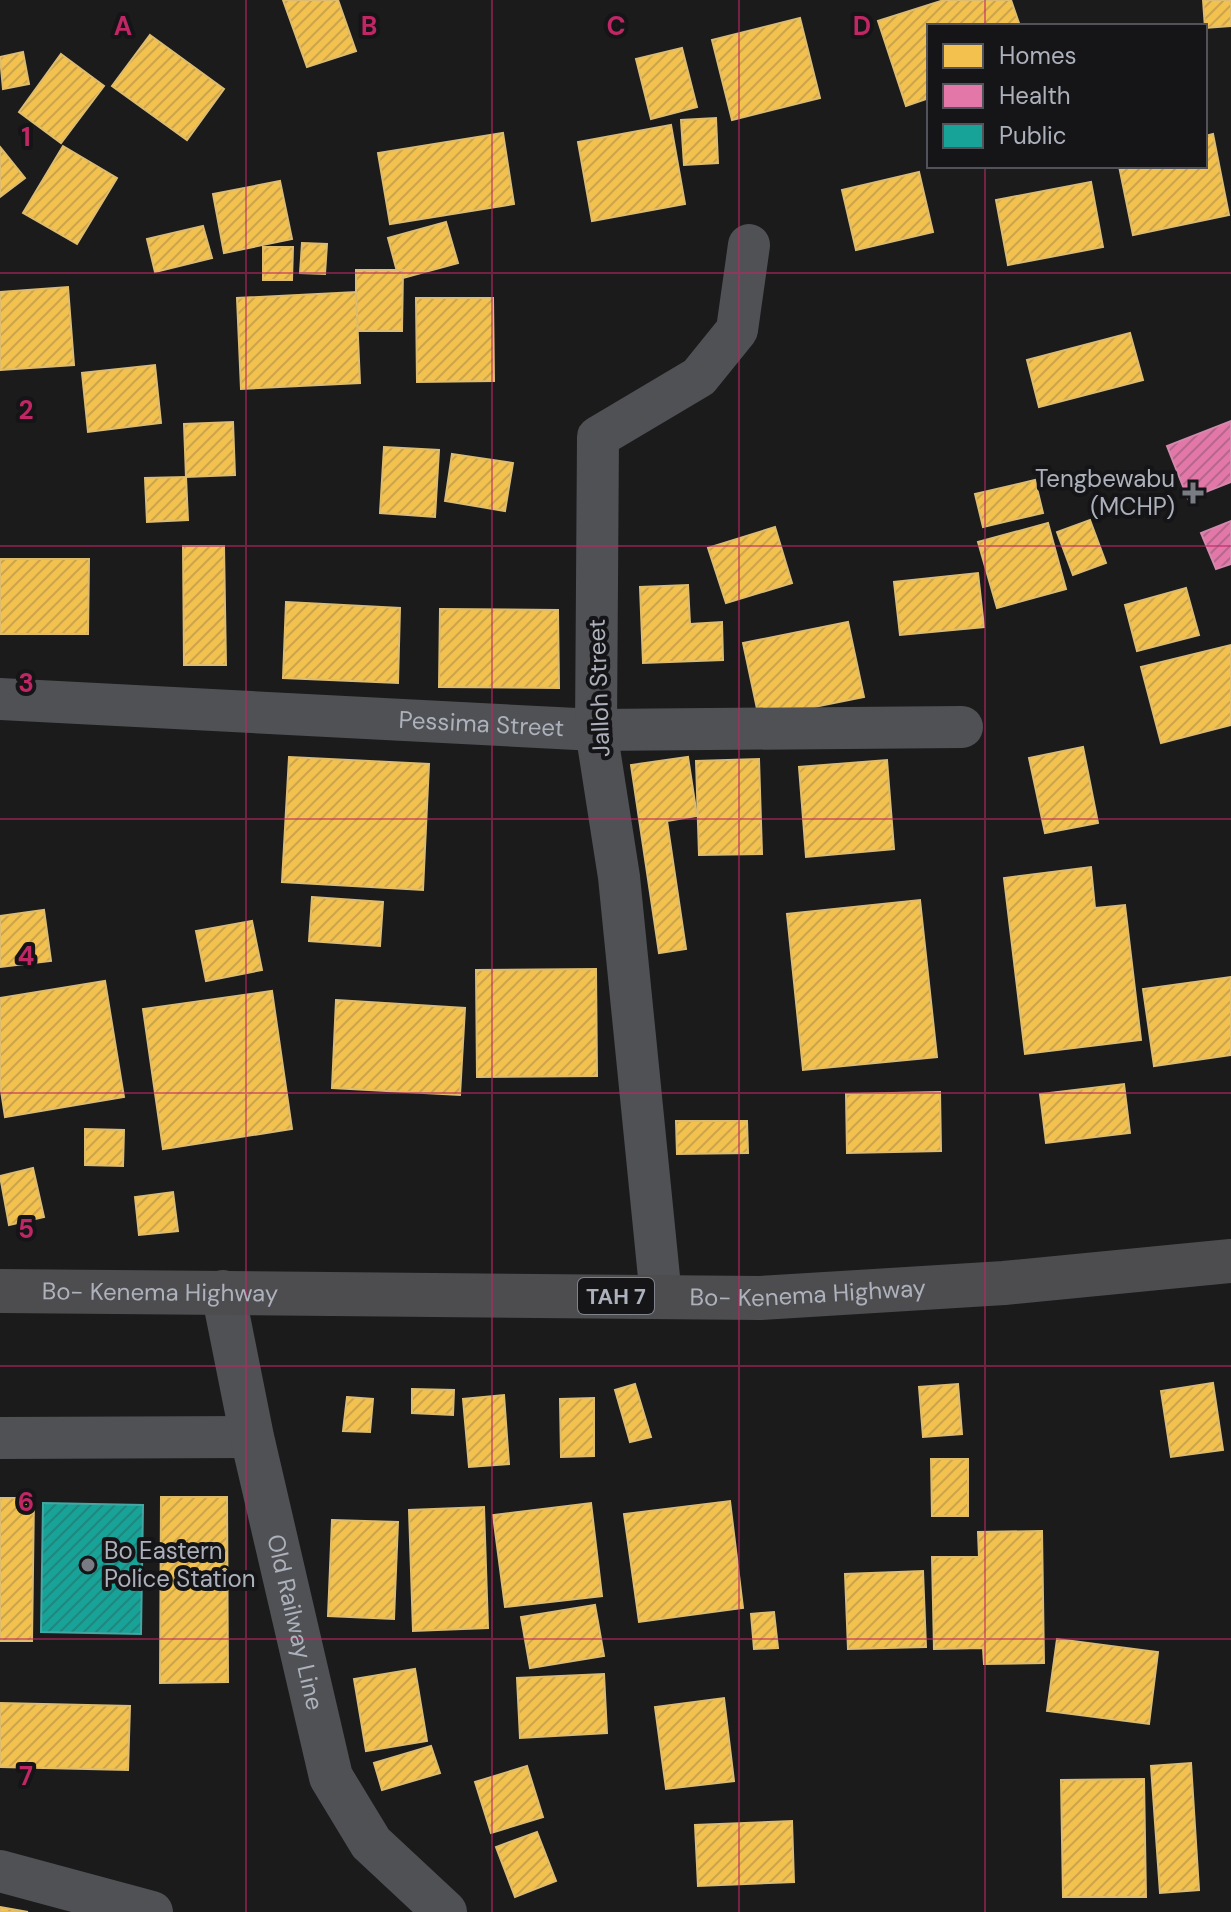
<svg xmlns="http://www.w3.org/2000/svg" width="1231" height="1912" font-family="'DM Sans',sans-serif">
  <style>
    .homes { fill: url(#homes-hatch); stroke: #ddbc6f; stroke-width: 2 }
    .health { fill: url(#health-hatch); stroke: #d388ae; stroke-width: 2 }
    .public { fill: url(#public-hatch); stroke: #44a7a3; stroke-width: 2 }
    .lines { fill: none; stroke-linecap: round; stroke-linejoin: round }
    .minor { stroke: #4f5155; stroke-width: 42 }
    .tertiary { stroke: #4f5155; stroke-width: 44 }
    .trunk { stroke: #4d4d50; stroke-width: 44 }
    .grid { fill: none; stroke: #c02765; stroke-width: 2; stroke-opacity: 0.55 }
    .poi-dot { fill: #7a7c84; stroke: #151518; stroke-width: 3 }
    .labels { text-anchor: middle; stroke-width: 8; stroke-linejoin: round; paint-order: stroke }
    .shield { fill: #151518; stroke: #7f828b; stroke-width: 2 }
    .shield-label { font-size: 22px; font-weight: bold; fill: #adb1bc }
    .poi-label { font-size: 24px; fill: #adb1bc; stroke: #151518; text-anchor: end }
    .street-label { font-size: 24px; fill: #adb1bc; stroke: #151518 }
    .grid-label { font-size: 26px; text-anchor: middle; font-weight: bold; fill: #c02765; stroke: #151518; stroke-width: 8; stroke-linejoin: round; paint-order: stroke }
  </style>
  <defs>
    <pattern id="homes-hatch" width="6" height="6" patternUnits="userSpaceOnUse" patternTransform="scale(2)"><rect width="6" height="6" fill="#f2c14e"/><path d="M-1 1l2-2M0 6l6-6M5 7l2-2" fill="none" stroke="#cca54a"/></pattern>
    <pattern id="health-hatch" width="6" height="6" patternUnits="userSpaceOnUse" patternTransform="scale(2)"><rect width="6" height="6" fill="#e377a8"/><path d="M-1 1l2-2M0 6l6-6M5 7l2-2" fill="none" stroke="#b7668c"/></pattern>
    <pattern id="public-hatch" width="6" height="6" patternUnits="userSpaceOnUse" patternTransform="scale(2)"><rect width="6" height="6" fill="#17a398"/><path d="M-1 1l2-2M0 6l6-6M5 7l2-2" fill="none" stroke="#1e8880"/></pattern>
  </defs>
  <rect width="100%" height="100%" fill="#1b1b1c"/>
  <!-- homes -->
  <g class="homes">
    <polygon points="283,0 338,0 356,51 307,67"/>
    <polygon points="944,0 1011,0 1020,26 929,26 929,98 906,106 878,21"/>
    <polygon points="1203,0 1231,0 1231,26 1205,28"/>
    <polygon points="800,18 820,98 732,120 712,40"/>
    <polygon points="150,35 224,89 187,140 112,86"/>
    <polygon points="682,48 697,107 651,119 636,59"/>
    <polygon points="23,52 29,84 3,89 0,57"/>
    <polygon points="61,54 104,86 61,143 19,112"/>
    <polygon points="716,118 718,163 684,165 681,120"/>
    <polygon points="671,125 685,204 592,221 578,142"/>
    <polygon points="503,133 514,204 390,224 378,153"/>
    <polygon points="1213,134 1229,215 1133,235 1119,166 1205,166 1205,136"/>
    <polygon points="63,146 117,178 77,244 23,213"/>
    <polygon points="0,147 25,178 0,197"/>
    <polygon points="919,172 933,232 856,250 842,190"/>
    <polygon points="280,181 292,239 224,253 213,194"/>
    <polygon points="1091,182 1103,247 1008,265 996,200"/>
    <polygon points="446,222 458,263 399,279 388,238"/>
    <polygon points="203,226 212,258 155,272 147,239"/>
    <polygon points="302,243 327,244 325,274 300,273"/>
    <polygon points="263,247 293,247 292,280 263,280"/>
    <polygon points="356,270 403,270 402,331 356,331"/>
    <polygon points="68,287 74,365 0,370 0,292"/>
    <polygon points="356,292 360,383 241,389 237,298"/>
    <polygon points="416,298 493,298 494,381 417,382"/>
    <polygon points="1130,333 1143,380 1039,407 1027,360"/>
    <polygon points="155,365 161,423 88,432 82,373"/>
    <polygon points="233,422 235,475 186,477 184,424"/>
    <polygon points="384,447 439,450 435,517 380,513"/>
    <polygon points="452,454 513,463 505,511 445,501"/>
    <polygon points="186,477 188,520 147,522 145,478"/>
    <polygon points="1035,480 1043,513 983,527 975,494"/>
    <polygon points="1090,520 1106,563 1073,575 1057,532"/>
    <polygon points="1048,523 1066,589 997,608 978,542"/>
    <polygon points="775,527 792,583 726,603 708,548"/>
    <polygon points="183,546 224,546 226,665 184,665"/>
    <polygon points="0,559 89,559 88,634 0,634"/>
    <polygon points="978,573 984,627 900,635 894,582"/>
    <polygon points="688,585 690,624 722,622 723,660 643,663 640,587"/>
    <polygon points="1186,588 1199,635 1137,651 1125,605"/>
    <polygon points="286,602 400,608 398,683 283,678"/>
    <polygon points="440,609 558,610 559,688 439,687"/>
    <polygon points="848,622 864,697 759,718 743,643"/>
    <polygon points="1231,645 1231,725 1161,743 1141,667"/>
    <polygon points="1083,747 1098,823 1045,833 1029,758"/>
    <polygon points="289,757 429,764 423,890 282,882"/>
    <polygon points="688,757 697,816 667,821 686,949 659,953 631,765"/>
    <polygon points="759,759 762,854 699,855 696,761"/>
    <polygon points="887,760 894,849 806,857 799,767"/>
    <polygon points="1091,867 1095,908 1125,905 1141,1040 1025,1054 1004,878"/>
    <polygon points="312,897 383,902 380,946 309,941"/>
    <polygon points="920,900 937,1057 803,1070 787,914"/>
    <polygon points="44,910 51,961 0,967 0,916"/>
    <polygon points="252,921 262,970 206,981 196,931"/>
    <polygon points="596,969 597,1076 477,1077 476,970"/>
    <polygon points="1231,977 1231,1055 1154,1066 1143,989"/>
    <polygon points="105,981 124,1097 5,1117 0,1084 0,998"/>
    <polygon points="272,991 292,1129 163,1149 143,1009"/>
    <polygon points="336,1000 465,1008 460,1095 332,1088"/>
    <polygon points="1124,1084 1130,1133 1046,1143 1040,1094"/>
    <polygon points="940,1092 941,1151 847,1153 846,1094"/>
    <polygon points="676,1121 747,1121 748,1153 677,1154"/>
    <polygon points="85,1129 124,1130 123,1166 85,1165"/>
    <polygon points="33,1168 44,1217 9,1225 0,1176"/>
    <polygon points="173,1192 178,1231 139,1235 135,1197"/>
    <polygon points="1213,1383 1223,1450 1171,1457 1161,1391"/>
    <polygon points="635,1384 651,1437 630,1442 615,1390"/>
    <polygon points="958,1384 962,1434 923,1437 919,1387"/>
    <polygon points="412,1389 454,1390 453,1415 412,1413"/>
    <polygon points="504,1395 509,1464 469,1467 463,1399"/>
    <polygon points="347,1397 373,1399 370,1432 343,1431"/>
    <polygon points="594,1398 594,1456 561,1457 560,1399"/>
    <polygon points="931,1459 968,1459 968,1516 932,1516"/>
    <polygon points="161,1497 227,1497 228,1682 160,1683"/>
    <polygon points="0,1498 34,1498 32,1641 0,1641"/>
    <polygon points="730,1501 743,1608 639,1622 624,1514"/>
    <polygon points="591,1503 602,1596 505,1607 493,1515"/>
    <polygon points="484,1507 488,1628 413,1631 409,1510"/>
    <polygon points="332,1520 398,1522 394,1619 328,1616"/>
    <polygon points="1042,1531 1044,1663 984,1664 983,1648 934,1649 932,1557 979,1557 978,1532"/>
    <polygon points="923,1571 926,1647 848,1649 845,1574"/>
    <polygon points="595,1605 604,1656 530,1668 521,1617"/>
    <polygon points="774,1612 778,1648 754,1649 751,1614"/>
    <polygon points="1057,1639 1158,1652 1149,1724 1047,1711"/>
    <polygon points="415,1669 427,1741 366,1751 354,1679"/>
    <polygon points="604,1674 607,1733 520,1738 517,1678"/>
    <polygon points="724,1698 734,1781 666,1789 655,1707"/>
    <polygon points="0,1703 130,1706 128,1770 0,1767"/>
    <polygon points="431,1746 440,1773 382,1790 374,1763"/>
    <polygon points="1191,1763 1199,1890 1160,1893 1151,1766"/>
    <polygon points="527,1766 543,1817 491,1833 475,1782"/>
    <polygon points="1144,1779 1146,1897 1063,1897 1061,1780"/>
    <polygon points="792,1821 794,1882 698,1886 695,1825"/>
    <polygon points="537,1832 556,1881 515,1897 496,1847"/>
    <polygon points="0,1907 28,1912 0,1912"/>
  </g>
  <!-- health -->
  <g class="health">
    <polygon points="1231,421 1231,482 1188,499 1167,446"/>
    <polygon points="1231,521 1231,564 1216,569 1201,533"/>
  </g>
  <!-- public -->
  <polygon class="public" points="43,1503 143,1505 141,1634 41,1632"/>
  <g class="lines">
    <!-- minor -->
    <g class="minor">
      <path id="s1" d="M0,699L596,730L962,727"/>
      <polyline points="661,1297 619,877 596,730 598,437 699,377 737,330 749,245"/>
      <polyline points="0,1438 252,1437"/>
      <polyline points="0,1871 152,1912"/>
    </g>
    <!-- tertiary -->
    <path class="tertiary" id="s2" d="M223,1292L252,1437L331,1777L371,1843L445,1912"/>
    <!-- trunk -->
    <path class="trunk" id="s3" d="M0,1291L760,1298L1004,1283L1231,1261"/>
  </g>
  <!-- grid -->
  <path class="grid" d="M246,0V1912M492,0V1912M739,0V1912M985,0V26M985,166V1912M0,273H1231M0,546H1231M0,819H1231M0,1093H1231M0,1366H1231M0,1639H1231"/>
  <!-- markers -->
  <g class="poi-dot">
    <path d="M1189 481h8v8h8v8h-8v8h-8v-8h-8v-8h8z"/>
    <circle cx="88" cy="1565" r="8"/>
  </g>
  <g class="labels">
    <!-- shield labels -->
    <rect class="shield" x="578" y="1278" width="76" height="36" rx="6"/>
    <g class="shield-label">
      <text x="616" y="1304">TAH 7</text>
    </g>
    <!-- poi labels -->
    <g class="poi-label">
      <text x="1175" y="487">Tengbewabu<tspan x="1175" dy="28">(MCHP)</tspan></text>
      <text x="104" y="1559" text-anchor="start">Bo Eastern<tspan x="104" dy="28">Police Station</tspan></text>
    </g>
    <!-- street labels -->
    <g class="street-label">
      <text transform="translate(599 688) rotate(-92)" y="8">Jalloh Street</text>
      <text dy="8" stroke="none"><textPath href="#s1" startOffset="482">Pessima Street</textPath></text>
      <text dy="8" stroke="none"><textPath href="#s3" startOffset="160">Bo- Kenema Highway</textPath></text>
      <text dy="8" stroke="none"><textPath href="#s3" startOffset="808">Bo- Kenema Highway</textPath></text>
      <text dy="8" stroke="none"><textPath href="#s2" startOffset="338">Old Railway Line</textPath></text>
    </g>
  </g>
  <g class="grid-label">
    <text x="123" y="35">A</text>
    <text x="369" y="35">B</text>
    <text x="616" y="35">C</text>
    <text x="862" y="35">D</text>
    <text x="26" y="146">1</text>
    <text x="26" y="419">2</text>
    <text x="26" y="692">3</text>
    <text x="26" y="965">4</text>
    <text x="26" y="1238">5</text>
    <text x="26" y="1511">6</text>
    <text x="26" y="1785">7</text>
  </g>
  <!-- legend -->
  <rect x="927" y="24" width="280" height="144" fill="#151518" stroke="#52535a" stroke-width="2"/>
  <rect x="943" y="44" width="40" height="24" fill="#f2c14e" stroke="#52535a" stroke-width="2"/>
  <text x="999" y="64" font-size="24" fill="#adb1bc">Homes</text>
  <rect x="943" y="84" width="40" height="24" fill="#e377a8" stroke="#52535a" stroke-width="2"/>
  <text x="999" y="104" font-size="24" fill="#adb1bc">Health</text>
  <rect x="943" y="124" width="40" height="24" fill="#17a398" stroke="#52535a" stroke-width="2"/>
  <text x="999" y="144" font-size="24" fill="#adb1bc">Public</text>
</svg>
